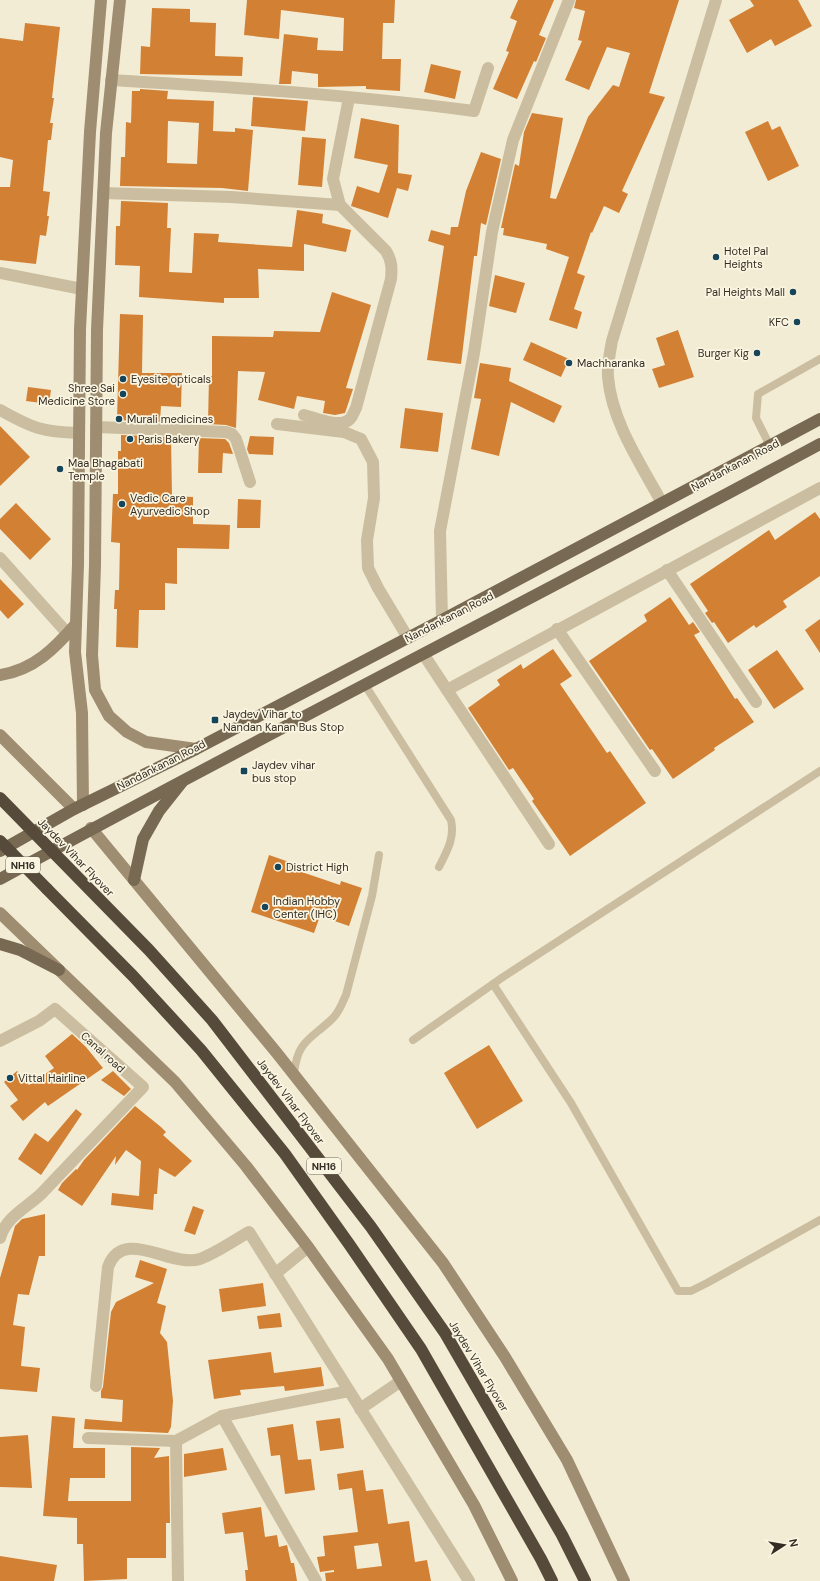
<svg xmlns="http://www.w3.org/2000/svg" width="820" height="1581" font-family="'DM Sans',sans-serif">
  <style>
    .building { fill: #d28134; fill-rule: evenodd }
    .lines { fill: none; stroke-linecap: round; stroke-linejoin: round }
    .lane { stroke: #cbbea0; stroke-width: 8 }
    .street { stroke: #cbbea0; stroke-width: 12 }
    .secondary { stroke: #9f8d71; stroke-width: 12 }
    .primary { stroke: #786953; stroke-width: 12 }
    .highway { stroke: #564a3a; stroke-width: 12 }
    .highway-bridge { stroke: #564a3a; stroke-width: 12 }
    .poi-dot { fill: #164459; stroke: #faf5e1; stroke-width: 1.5 }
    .labels { text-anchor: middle; stroke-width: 3.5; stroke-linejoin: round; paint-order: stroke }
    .shield { fill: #faf5e1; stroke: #6f695d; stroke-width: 1 }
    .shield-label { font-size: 10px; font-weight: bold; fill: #342d24 }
    .poi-label { font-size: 11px; fill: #342d24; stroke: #faf5e1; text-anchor: start }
    .street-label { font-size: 11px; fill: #342d24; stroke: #faf5e1 }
  </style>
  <rect width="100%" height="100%" fill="#f3ecd5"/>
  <!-- building -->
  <g class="building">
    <polygon points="247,0 395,0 394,23 383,23 382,59 401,59 400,91 366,89 366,86 318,87 318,74 292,71 291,84 279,84 284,34 318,38 317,50 343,51 344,18 281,10 279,39 244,35"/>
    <polygon points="518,0 554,0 539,35 546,38 536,62 534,61 517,99 493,89 509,52 506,51 517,21 510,18"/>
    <polygon points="576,0 679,0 649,93 665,97 622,191 628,194 619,213 604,206 592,233 591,232 577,273 585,276 574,309 582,312 577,329 549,320 569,257 546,249 547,244 503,235 504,228 501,228 515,164 519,166 524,132 532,113 563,118 550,198 556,199 588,117 613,85 619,87 630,53 607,47 589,90 565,80 582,41 578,40 585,11 574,8"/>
    <polygon points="750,0 798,0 812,26 775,46 771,39 747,53 729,20 754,6"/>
    <polygon points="152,8 190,9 190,22 216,23 215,56 243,57 242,76 140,74 141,46 150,47"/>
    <polygon points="25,23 60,27 52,98 54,98 50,123 53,123 51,140 48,140 43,191 50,192 47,216 49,216 46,236 40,235 36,264 0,260 0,187 10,187 13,160 0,157 0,38 23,41"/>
    <polygon points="431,64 461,71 455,99 424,92"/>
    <path d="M140,89L168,91L167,99L214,101L213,131L235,132V128L253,130L248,191L222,188L120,186L121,157H125L126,122L131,123L132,91H140ZM168,121L199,123L197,164L167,163Z"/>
    <polygon points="253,97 308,101 305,131 251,126"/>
    <polygon points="361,118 399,125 398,173 412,175 408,191 397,188 388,218 351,206 357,186 379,193 388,165 354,158"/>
    <polygon points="768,121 772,130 780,126 799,166 768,181 745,132"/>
    <polygon points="302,137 326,139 322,187 298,185"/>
    <polygon points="481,152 501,159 486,225 481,223 477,256 474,256 461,364 427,360 444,246 428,241 431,230 450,235 451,227 458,227 466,191"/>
    <polygon points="121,201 168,203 167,228 171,228 169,272 192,273 194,233 219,234 218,242 292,247 297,210 323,214 322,223 351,230 346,252 304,244 304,271 258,269 259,298 224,298 224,303 139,297 140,266 115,265 116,226 120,226"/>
    <polygon points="495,275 525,283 516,313 489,306"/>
    <polygon points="332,292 371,305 346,388 353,389 345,413 335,415 323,413 325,401 297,396 294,409 258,400 265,372 238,371 236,428 226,425 208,424 209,376 212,376 212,336 273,337 274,331 320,332"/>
    <polygon points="120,314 143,315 142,373 182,373 181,407 161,406 160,422 117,420"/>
    <polygon points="678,330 694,377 659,388 652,369 665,365 656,338"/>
    <polygon points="531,342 569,359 561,377 523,360"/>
    <polygon points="480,363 511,368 509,381 562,406 554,423 511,402 499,456 471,449 481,399 474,398"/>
    <polygon points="28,387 51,390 49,404 26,401"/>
    <polygon points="405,408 443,413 438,452 400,448"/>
    <polygon points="0,426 30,457 0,486"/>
    <polygon points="121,435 171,437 172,496 193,497 193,524 230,525 229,549 177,548 177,584 165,583 165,610 139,610 138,648 116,647 117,609 114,609 115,590 119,590 120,543 111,542 113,494 118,494 118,451 121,451"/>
    <polygon points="250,436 274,437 273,455 249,454 247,449"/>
    <polygon points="199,438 225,439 229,443 233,454 223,453 222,473 198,473"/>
    <polygon points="238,499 261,500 260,528 237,528"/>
    <polygon points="16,503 51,539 30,560 0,529 0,519"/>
    <polygon points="815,512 820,519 820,576 783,601 787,607 756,628 754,625 728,643 714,622 712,623 705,613 708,611 690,584 769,530 775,540"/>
    <polygon points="0,579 24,604 8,619 0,610"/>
    <polygon points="670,597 689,625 693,622 700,632 694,635 735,699 737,698 754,722 714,748 715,750 673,779 652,749 650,750 589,661 647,621 644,615"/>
    <polygon points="820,619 820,653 805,630"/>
    <polygon points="553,649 572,676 560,684 607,753 610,751 646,803 570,856 532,801 534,799 513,768 509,770 468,708 500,685 497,680 521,664 523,669"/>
    <polygon points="777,650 804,689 774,709 748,670"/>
    <polygon points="269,855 292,863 290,868 340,885 341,881 362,888 349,926 320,916 314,933 251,912"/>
    <polygon points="72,1034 86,1047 103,1068 48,1106 45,1102 23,1121 10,1106 18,1100 4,1082 17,1071 29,1085 54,1068 45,1056"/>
    <polygon points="489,1045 523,1101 477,1129 444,1073"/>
    <polygon points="113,1071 131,1089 124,1096 101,1080"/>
    <polygon points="135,1106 161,1127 166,1132 163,1135 192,1161 175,1177 159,1168 157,1194 154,1194 153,1210 111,1205 112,1193 139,1196 141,1161 126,1150 115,1165 116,1156 82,1206 58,1190 62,1183 76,1169 77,1170 84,1160"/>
    <polygon points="76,1109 82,1114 41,1175 18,1159 35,1133 48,1142"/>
    <polygon points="193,1206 204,1210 195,1235 184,1231"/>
    <polygon points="45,1214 45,1256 39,1256 29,1295 18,1294 13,1325 25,1327 21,1366 40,1368 37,1392 0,1389 0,1278 15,1226 22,1219"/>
    <polygon points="140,1260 167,1269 157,1303 166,1306 160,1333 167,1342 173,1401 171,1427 168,1433 84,1429 85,1419 122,1422 123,1400 101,1398 101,1391 103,1387 111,1312 116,1302 154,1283 135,1277"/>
    <polygon points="263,1283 266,1306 222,1312 219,1289"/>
    <polygon points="280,1313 282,1327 259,1329 257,1316"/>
    <polygon points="271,1352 274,1373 321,1367 324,1386 285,1391 284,1386 240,1390 241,1395 214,1399 208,1360"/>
    <polygon points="52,1416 75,1418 73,1448 105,1448 105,1478 70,1478 68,1501 131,1501 131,1447 160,1448 154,1458 169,1456 170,1523 166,1523 166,1558 127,1558 127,1579 84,1581 83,1544 77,1544 77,1518 43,1516"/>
    <polygon points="340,1418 344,1448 320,1451 316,1421"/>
    <polygon points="293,1424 298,1460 311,1459 315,1490 285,1494 280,1455 271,1456 267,1428"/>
    <polygon points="28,1435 32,1488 0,1487 0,1437"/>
    <polygon points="223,1448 227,1470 184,1477 184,1454"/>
    <path d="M363,1470L366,1491L383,1489L388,1524L409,1521L415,1562L427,1560L431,1581H326L325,1573L334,1572V1570L320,1572L317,1557L325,1556L323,1536L358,1532L352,1488L339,1490L337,1474ZM378,1543L382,1566L357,1569L354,1546Z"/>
    <polygon points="261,1507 265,1537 277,1535 279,1547 287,1545 291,1563 294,1563 297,1581 246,1581 245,1570 248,1570 243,1532 225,1534 222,1513"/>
    <polygon points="0,1556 57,1565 54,1581 0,1581"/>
  </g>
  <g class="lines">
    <!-- lane -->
    <g class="lane">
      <polyline points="770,446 756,418 758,394 820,359"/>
      <path d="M365,685L451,820C455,838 447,851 439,867"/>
      <polyline points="493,984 571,1103 678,1291 691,1291 707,1283 820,1220"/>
      <polyline points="413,1040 503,977 820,771"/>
      <path d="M294,1073C298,1040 310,1040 332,1019C339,1013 342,1003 346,995L372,896L379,855"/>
    </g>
    <!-- street -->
    <g class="street">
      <path d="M111,80C232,87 354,95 474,111L488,68"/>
      <polyline points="103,193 231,197 340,205"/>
      <polyline points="0,273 82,289"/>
      <path d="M0,410C32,428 42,432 79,433"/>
      <path d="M304,415C316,418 340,429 350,419C353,416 354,411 356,408L391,279C392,268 392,261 386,251L340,205L333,179L349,98"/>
      <polyline points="277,424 344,432 361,439 373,462 374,498 367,540 368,568 378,588 408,638"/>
      <polyline points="96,427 226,432 232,434 236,439 250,482"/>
      <path d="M662,503C641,464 612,423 608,377C607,366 610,352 612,341L716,0"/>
      <polyline points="0,558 68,634"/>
      <polyline points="667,570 756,702"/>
      <polyline points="442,620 440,531 474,353 492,232 513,140 569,0"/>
      <polyline points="557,629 655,771"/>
      <polyline points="424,655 447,690"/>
      <polyline points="549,844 447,690 820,488"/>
      <path d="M0,1041L39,1021L55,1009L143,1087L41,1194C26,1208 6,1217 0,1238"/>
      <polyline points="275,1274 308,1247"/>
      <path d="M96,1386L108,1267C123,1226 170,1268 200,1259C216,1253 233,1241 249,1232L469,1581"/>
      <polyline points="360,1409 401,1381"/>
      <polyline points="222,1416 316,1581"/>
      <polyline points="88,1438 176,1441 222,1416 349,1391"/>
      <polyline points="176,1441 178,1581"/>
    </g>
    <!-- secondary -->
    <g class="secondary">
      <polyline points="120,0 106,133 97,330 95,565 92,655 95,690 109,716 127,732 146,742 196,749"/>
      <path d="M0,675C34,670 55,648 76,624"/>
      <polyline points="0,735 74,809"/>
      <polyline points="83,805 82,713 75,652 78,564 80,329 90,132 101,0"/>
      <polyline points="91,828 276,1052 443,1263 505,1357 567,1460 624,1581"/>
      <polyline points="0,913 175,1082 246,1166 308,1247 388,1359 474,1505 512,1581"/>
    </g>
    <!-- primary -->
    <g class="primary">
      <polyline points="0,851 74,809 196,749 442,620 820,419"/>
      <path d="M0,879C271,731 548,591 820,444"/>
      <polyline points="134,880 143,839 159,811 182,782"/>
      <polyline points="0,944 20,950 59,970"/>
    </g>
    <!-- highway -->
    <polyline class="highway" points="47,889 133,976 201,1050 285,1154 349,1244 421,1349 541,1559 552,1581"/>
    <!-- highway-bridge -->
    <g class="highway-bridge">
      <polyline points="0,798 149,950 212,1020 371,1227 445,1333 562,1535 585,1581"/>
      <polyline points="0,841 47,889"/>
    </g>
  </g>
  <!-- markers -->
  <g class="poi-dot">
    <circle cx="716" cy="257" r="4"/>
    <circle cx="793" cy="292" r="4"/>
    <circle cx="797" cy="322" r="4"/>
    <circle cx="757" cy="353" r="4"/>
    <circle cx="569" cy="363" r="4"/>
    <circle cx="123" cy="379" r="4"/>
    <circle cx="123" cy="394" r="4"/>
    <circle cx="119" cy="419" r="4"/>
    <circle cx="130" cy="439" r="4"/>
    <circle cx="60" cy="469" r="4"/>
    <circle cx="122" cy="504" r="4"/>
    <rect x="211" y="716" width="8" height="8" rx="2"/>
    <rect x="240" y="767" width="8" height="8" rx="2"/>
    <circle cx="278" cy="867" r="4"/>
    <circle cx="265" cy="907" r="4"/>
    <circle cx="10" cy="1078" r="4"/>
  </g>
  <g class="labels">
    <!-- shield labels -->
    <g class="shield">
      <rect x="6" y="857" width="34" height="16" rx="3"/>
      <rect x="307" y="1158" width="34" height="16" rx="3"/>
    </g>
    <g class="shield-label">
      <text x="23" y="869">NH16</text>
      <text x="324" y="1170">NH16</text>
    </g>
    <!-- poi labels -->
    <g class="poi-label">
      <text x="724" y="255">Hotel Pal<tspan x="724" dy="13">Heights</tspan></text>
      <text x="785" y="296" text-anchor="end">Pal Heights Mall</text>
      <text x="789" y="326" text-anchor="end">KFC</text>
      <text x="749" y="357" text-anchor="end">Burger Kig</text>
      <text x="577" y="367">Machharanka</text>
      <text x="131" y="383">Eyesite opticals</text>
      <text x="115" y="392" text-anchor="end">Shree Sai<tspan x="115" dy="13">Medicine Store</tspan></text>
      <text x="127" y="423">Murali medicines</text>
      <text x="138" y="443">Paris Bakery</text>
      <text x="68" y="467">Maa Bhagabati<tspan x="68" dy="13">Temple</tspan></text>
      <text x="130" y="502">Vedic Care<tspan x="130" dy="13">Ayurvedic Shop</tspan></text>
      <text x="223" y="718">Jaydev Vihar to<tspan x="223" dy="13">Nandan Kanan Bus Stop</tspan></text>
      <text x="252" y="769">Jaydev vihar<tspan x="252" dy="13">bus stop</tspan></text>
      <text x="286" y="871">District High</text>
      <text x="273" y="905">Indian Hobby<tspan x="273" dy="13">Center (IHC)</tspan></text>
      <text x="18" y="1082">Vittal Hairline</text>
    </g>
    <!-- street labels -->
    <g class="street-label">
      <text transform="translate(735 465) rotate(-28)" y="4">Nandankanan Road</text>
      <text transform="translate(449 617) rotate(-27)" y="4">Nandankanan Road</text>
      <text transform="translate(161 765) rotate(-27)" y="4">Nandankanan Road</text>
      <text transform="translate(76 857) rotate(46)" y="4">Jaydev Vihar Flyover</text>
      <text transform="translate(103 1052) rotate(42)" y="4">Canal road</text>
      <text transform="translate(291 1101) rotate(53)" y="4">Jaydev Vihar Flyover</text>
      <text transform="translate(479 1366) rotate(59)" y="4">Jaydev Vihar Flyover</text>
    </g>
  </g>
  <!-- north arrow -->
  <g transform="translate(784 1545) rotate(78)" stroke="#faf5e1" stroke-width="3" paint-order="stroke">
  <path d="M0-3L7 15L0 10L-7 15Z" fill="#342d24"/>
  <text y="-6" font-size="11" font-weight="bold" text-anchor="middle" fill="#342d24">N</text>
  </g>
</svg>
